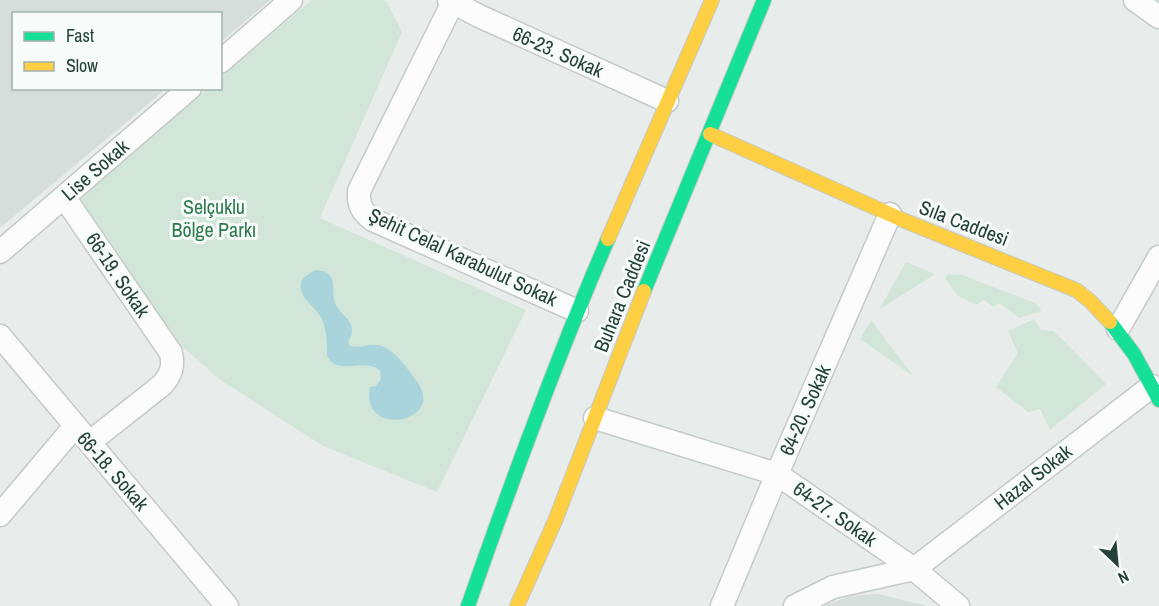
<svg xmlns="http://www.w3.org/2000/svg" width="1159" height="606" font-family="'Archivo Narrow',sans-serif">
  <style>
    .built { fill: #d6dedb }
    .green { fill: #d1e6d8 }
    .water { fill: #a9d4db }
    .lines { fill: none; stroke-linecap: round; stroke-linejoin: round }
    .street-casing { stroke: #c5cac8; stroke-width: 25 }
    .fast-casing { stroke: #c3cbc8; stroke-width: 16 }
    .slow-casing { stroke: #c3cbc8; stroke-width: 16 }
    .street { stroke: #fcfcfc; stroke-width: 22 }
    .fast { stroke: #16e098; stroke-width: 14 }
    .slow { stroke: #ffcf43; stroke-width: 14 }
    .labels { text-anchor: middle; stroke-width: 6; stroke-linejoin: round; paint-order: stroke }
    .street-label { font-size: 20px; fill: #24423a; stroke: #f7fbf9 }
    .park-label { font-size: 20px; fill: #2d7a4b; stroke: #f7fbf9 }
  </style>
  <rect width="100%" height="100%" fill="#e8edeb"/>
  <!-- built -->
  <g class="built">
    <polygon points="0,0 270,0 221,42 220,14 14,14 14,88 166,89 0,228"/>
    <polygon points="878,594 927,606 824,606 850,596"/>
  </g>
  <!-- green -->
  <g class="green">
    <polygon points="312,0 383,0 386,1 402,32 320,218 526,310 437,492 323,446 219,379 177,342 74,201 207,89 220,88 221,77"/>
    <polygon points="906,262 935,274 879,310"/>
    <polygon points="948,274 956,275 960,274 1035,303 1042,311 1019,318 1000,303 993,307 984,300 976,305 958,296 945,279"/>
    <polygon points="1034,319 1041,330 1054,331 1106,384 1050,430 1040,409 1028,412 996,387 1018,353 1008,331"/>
    <polygon points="871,320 913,376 860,339"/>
  </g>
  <!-- water -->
  <path class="water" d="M315,270C342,271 329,291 336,305C343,318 360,323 348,342L350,346C360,349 371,342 382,346C396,352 403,363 412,375C415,379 420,385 422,391C434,424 361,436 370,387L376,386L381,379L380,370C362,357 338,377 327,356C327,345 327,333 323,322C318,305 293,298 303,278Z"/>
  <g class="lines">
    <!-- street casing -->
    <g class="street-casing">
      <g id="street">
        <polyline points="449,0 479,16 667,101"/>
        <polyline points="1135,0 1159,17"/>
        <path d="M453,2L359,191C358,205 362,212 373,220L577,311"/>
        <polyline points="220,62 291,0"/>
        <path d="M64,197L171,353C174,367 171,375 162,385L90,442"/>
        <polyline points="0,252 190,88"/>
        <polyline points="1118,329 1159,257"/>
        <polyline points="0,336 227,606"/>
        <polyline points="595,418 777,474 914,569 958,606"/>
        <polyline points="0,515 75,426"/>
        <polyline points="722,606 777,474 890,214"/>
        <polyline points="795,606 833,587 914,569 1152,386"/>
      </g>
    </g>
    <!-- fast casing -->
    <g class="fast-casing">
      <g id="fast">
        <polyline points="644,291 764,0"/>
        <polyline points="1110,322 1134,354 1159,400"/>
        <path d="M468,606C511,483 556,359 608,239"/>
      </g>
    </g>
    <!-- slow casing -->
    <g class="slow-casing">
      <g id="slow">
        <polyline points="710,134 905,221 1076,290 1090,301 1110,322"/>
        <polyline points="608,239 712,0"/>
        <polyline points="517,606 555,521 644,291"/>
      </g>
    </g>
    <!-- street -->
    <use href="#street" class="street"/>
    <!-- fast -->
    <use href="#fast" class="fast"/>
    <!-- slow -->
    <use href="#slow" class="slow"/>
  </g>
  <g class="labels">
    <!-- street labels -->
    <g class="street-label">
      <text transform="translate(558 52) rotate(24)" y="7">66-23. Sokak</text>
      <text transform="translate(95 170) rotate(-41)" y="7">Lise Sokak</text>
      <text transform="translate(964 223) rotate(21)" y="7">Sıla Caddesi</text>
      <text transform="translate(463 257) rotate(25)" y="7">Şehit Celal Karabulut Sokak</text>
      <text transform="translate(118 275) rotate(56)" y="7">66-19. Sokak</text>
      <text transform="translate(622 296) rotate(-68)" y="7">Buhara Caddesi</text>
      <text transform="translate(805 410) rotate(-66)" y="7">64-20. Sokak</text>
      <text transform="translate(113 471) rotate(49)" y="7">66-18. Sokak</text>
      <text transform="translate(1033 477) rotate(-38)" y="7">Hazal Sokak</text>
      <text transform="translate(835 514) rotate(35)" y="7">64-27. Sokak</text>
    </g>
    <!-- park labels -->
    <g class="park-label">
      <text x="214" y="214">Selçuklu<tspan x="214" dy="23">Bölge Parkı</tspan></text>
    </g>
  </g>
  <!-- legend -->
  <rect x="12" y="12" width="210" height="78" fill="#f7fbf9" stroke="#a3b1ad" stroke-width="1.5"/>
  <rect x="24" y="32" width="30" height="9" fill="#16e098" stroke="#a3b1ad" stroke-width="1.5"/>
  <text x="66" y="42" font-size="18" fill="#24423a">Fast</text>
  <rect x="24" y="62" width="30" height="9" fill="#ffcf43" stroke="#a3b1ad" stroke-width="1.5"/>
  <text x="66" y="72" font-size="18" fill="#24423a">Slow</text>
  <!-- north arrow -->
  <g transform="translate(1117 564) rotate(154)" stroke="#f7fbf9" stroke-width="4.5" paint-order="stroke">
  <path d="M0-4.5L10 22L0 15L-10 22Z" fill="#24423a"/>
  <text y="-9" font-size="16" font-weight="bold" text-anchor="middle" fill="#24423a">N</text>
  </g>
</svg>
